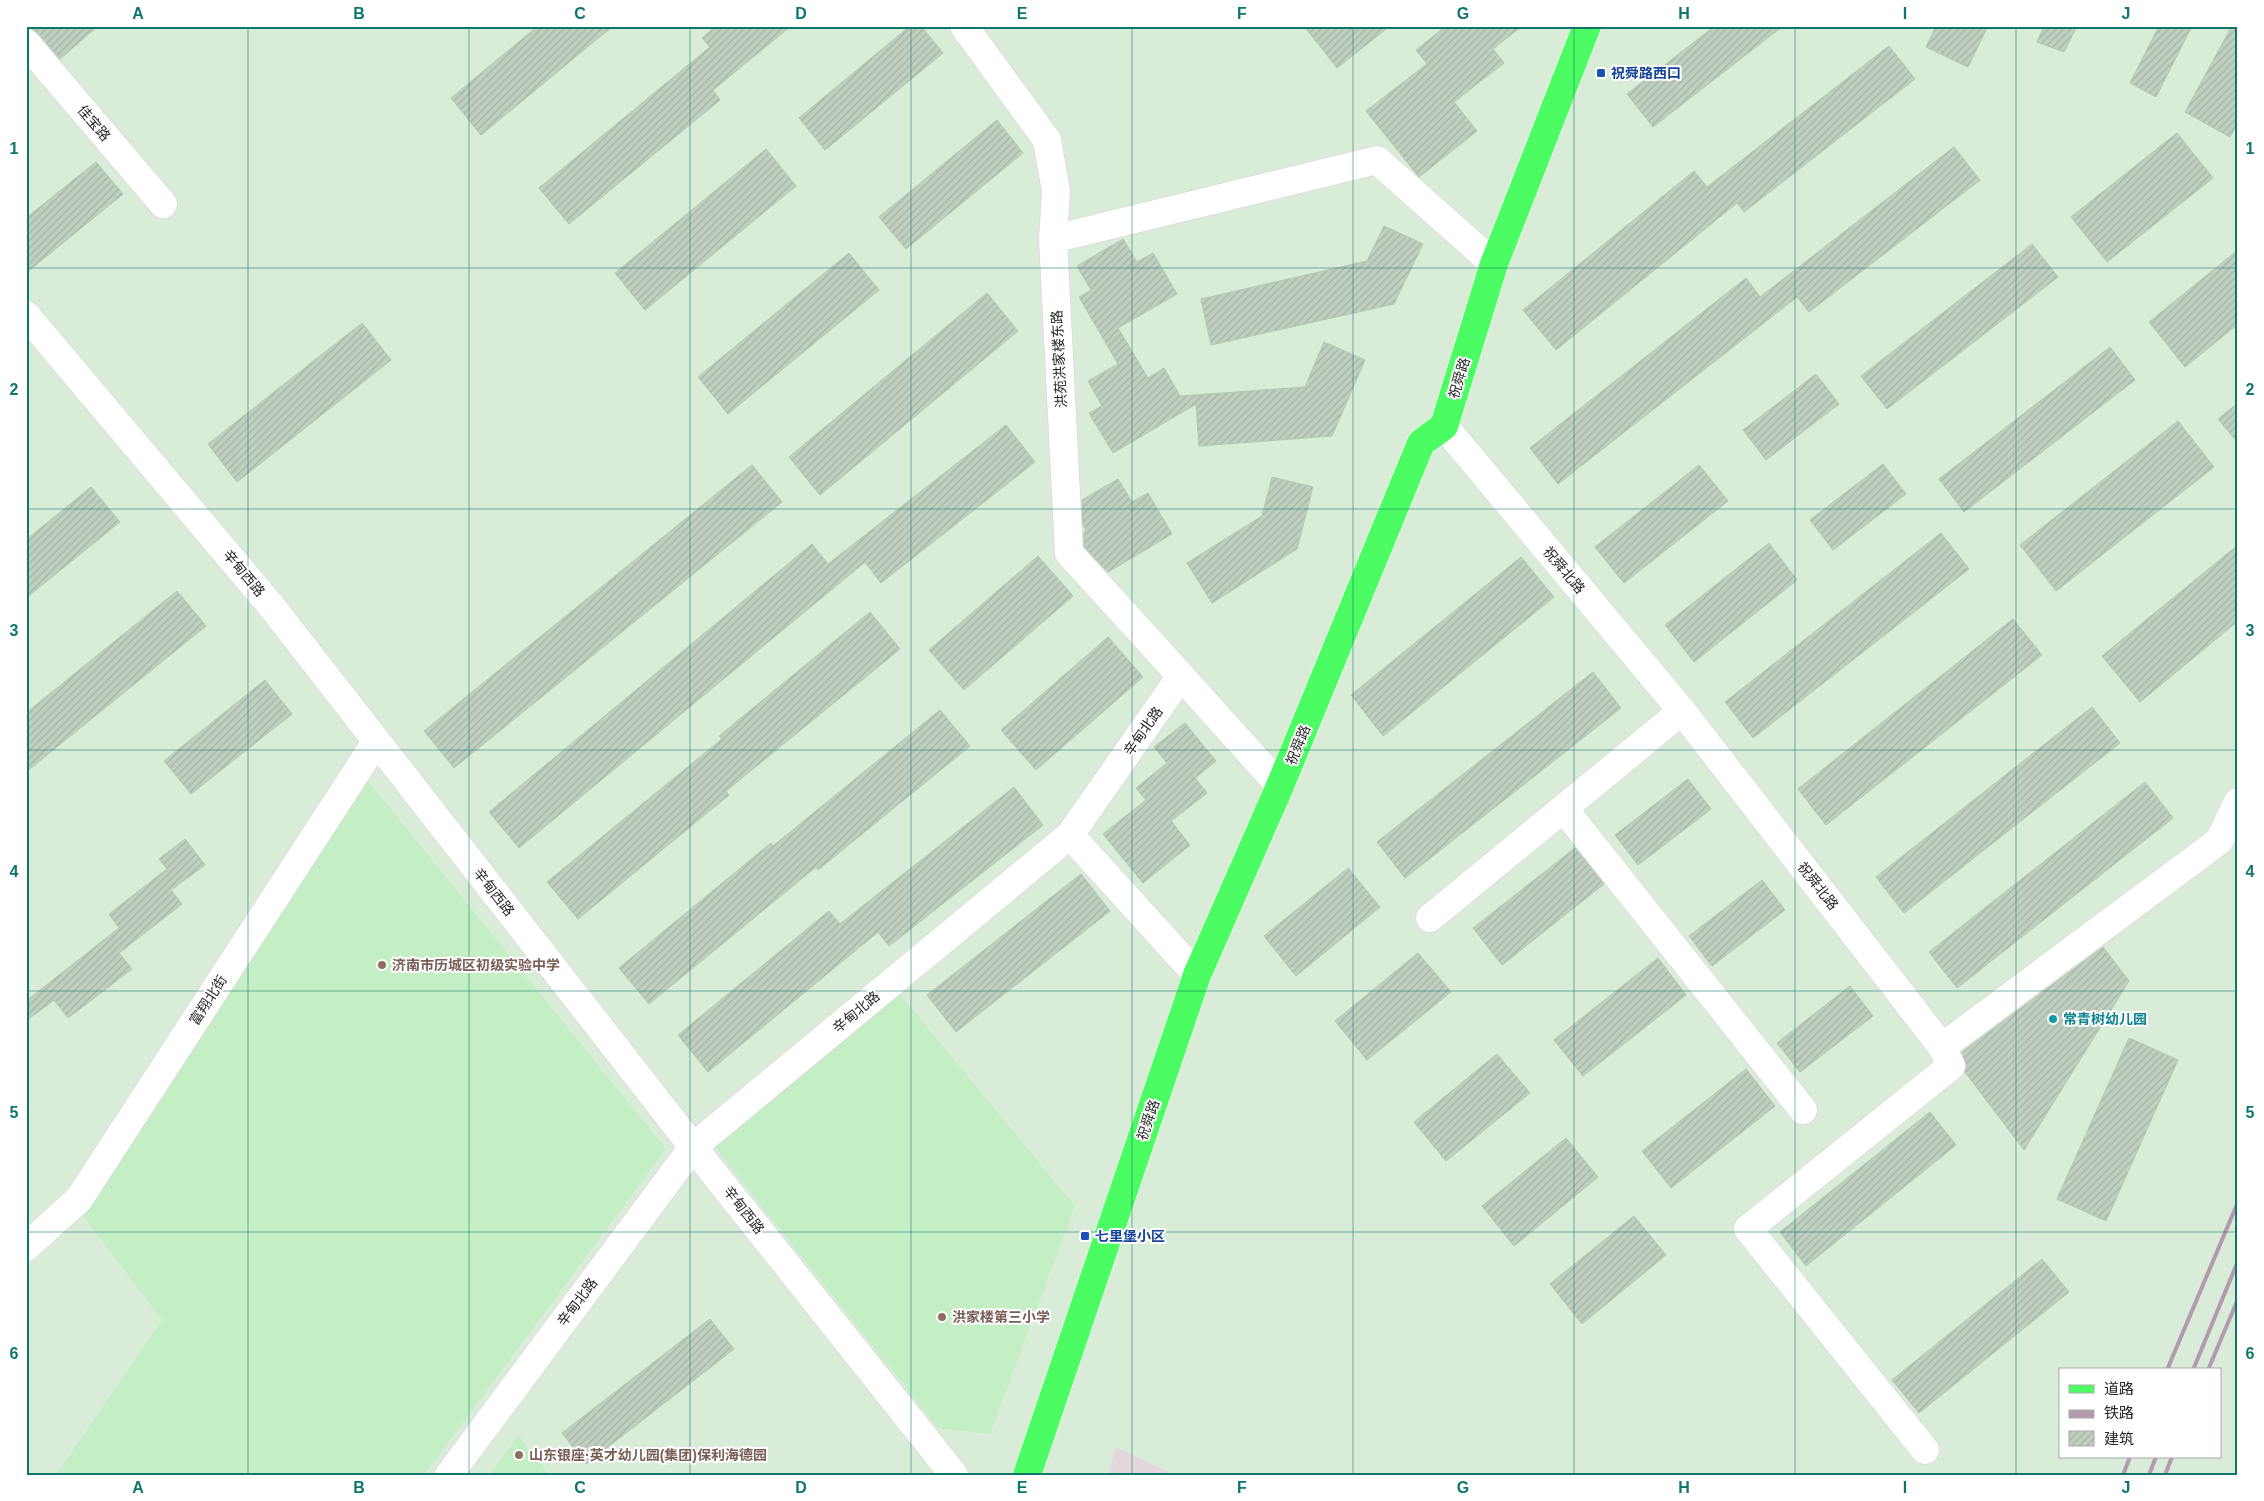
<svg xmlns="http://www.w3.org/2000/svg" width="2264" height="1501" font-family="Helvetica,'Noto Sans SC',sans-serif">
  <style>
    .industrial { fill: #e3d9dc }
    .education { fill: #c4efc5 }
    .building { fill: url(#building-hatch); stroke: #b1c7b1 }
    .lines { fill: none; stroke-linecap: round; stroke-linejoin: round }
    .minor-casing { stroke: #e2ccde; stroke-width: 29 }
    .major-casing { stroke: #fff; stroke-width: 29 }
    .minor { stroke: #fff; stroke-width: 28 }
    .major { stroke: #4bfd62; stroke-width: 28 }
    .rail { stroke: #b49aae; stroke-width: 4 }
    .grid { fill: none; stroke: #0f766e; stroke-width: 1; stroke-opacity: 0.55 }
    .transit-dot { fill: #1a4fb4; stroke: #fff; stroke-width: 2 }
    .education-dot { fill: #8d6e63; stroke: #fff; stroke-width: 2 }
    .culture-dot { fill: #0f9aa8; stroke: #fff; stroke-width: 2 }
    .labels { text-anchor: middle; stroke-width: 4; stroke-linejoin: round; paint-order: stroke }
    .transit-label { font-size: 14px; font-weight: bold; fill: #164399; stroke: #fff; text-anchor: start }
    .street-label { font-size: 14px; fill: #272727; stroke: #fff }
    .education-label { font-size: 14px; font-weight: bold; fill: #785e54; stroke: #fff; text-anchor: start }
    .culture-label { font-size: 14px; font-weight: bold; fill: #0d838f; stroke: #fff; text-anchor: start }
    .neatline { fill: none; stroke: #0f766e; stroke-width: 2 }
    .grid-label { font-size: 16px; text-anchor: middle; font-weight: bold; fill: #0f766e }
  </style>
  <defs>
    <pattern id="building-hatch" width="6" height="6" patternUnits="userSpaceOnUse" patternTransform="scale(1.25)"><rect width="6" height="6" fill="#c0d0c0"/><path d="M-1 1l2-2M0 6l6-6M5 7l2-2" fill="none" stroke="#a5b3a5"/></pattern>
  </defs>
  <rect width="100%" height="100%" fill="#d8ecd7"/>
  <!-- industrial -->
  <polygon class="industrial" points="1116,1447 1175,1475 1108,1475"/>
  <!-- education -->
  <g class="education">
    <polygon points="368,781 666,1149 424,1475 56,1475 162,1320 84,1217"/>
    <polygon points="898,992 1075,1206 990,1434 938,1428 712,1143"/>
    <polygon points="518,1435 550,1475 490,1475"/>
  </g>
  <!-- building -->
  <g class="building">
    <polygon points="27,26 98,26 60,59 38,33"/>
    <polygon points="538,26 613,26 481,135 451,98"/>
    <polygon points="716,26 791,26 713,90 720,100 569,224 539,188 710,47 702,38"/>
    <polygon points="910,26 921,26 943,53 825,150 799,118"/>
    <polygon points="1304,26 1390,26 1337,68"/>
    <polygon points="1446,26 1522,26 1493,49 1504,63 1454,102 1477,131 1419,177 1366,111 1427,64 1416,50"/>
    <polygon points="1715,26 1783,26 1653,127 1627,94"/>
    <polygon points="1936,26 1988,26 1968,67 1926,47"/>
    <polygon points="2044,26 2077,26 2064,52 2037,42"/>
    <polygon points="2159,26 2192,26 2156,97 2130,83"/>
    <polygon points="2232,26 2238,26 2238,123 2230,137 2185,112"/>
    <polygon points="1889,46 1915,79 1744,212 1737,203 1556,350 1523,310 1694,171 1707,187"/>
    <polygon points="997,120 1023,153 906,249 879,217"/>
    <polygon points="2177,133 2213,178 2107,262 2071,217"/>
    <polygon points="1954,147 1980,180 1809,312 1797,297 1558,484 1530,448 1746,278 1760,297"/>
    <polygon points="766,149 796,186 645,310 615,273"/>
    <polygon points="96,162 123,194 26,273 26,218"/>
    <polygon points="1384,226 1423,244 1394,304 1211,345 1201,299 1367,261"/>
    <polygon points="1123,239 1137,262 1153,253 1177,294 1118,328 1148,378 1164,368 1180,396 1305,387 1324,342 1365,360 1332,436 1199,446 1196,404 1113,453 1089,413 1102,406 1088,381 1118,364 1079,297 1091,290 1077,266"/>
    <polygon points="2032,244 2058,277 1887,409 1861,376"/>
    <polygon points="2238,250 2238,324 2185,367 2149,322"/>
    <polygon points="849,253 879,290 728,414 698,377"/>
    <polygon points="987,293 1018,331 820,495 789,457"/>
    <polygon points="362,323 391,360 237,482 208,444"/>
    <polygon points="2110,347 2135,380 1964,512 1939,479"/>
    <polygon points="1816,374 1839,404 1766,460 1743,430"/>
    <polygon points="2238,403 2238,443 2218,419"/>
    <polygon points="2178,421 2214,467 2056,591 2020,545"/>
    <polygon points="1006,425 1035,462 881,583 865,562 519,848 489,812 812,544 828,564"/>
    <polygon points="1883,464 1906,494 1833,550 1810,520"/>
    <polygon points="752,465 782,502 454,768 424,731"/>
    <polygon points="1699,465 1728,501 1624,583 1595,547"/>
    <polygon points="1272,477 1313,487 1297,549 1212,603 1187,563 1262,516"/>
    <polygon points="1118,479 1132,502 1148,493 1172,534 1108,572 1084,547 1084,532 1086,530 1083,525 1082,500"/>
    <polygon points="91,487 120,522 26,598 26,540"/>
    <polygon points="1941,533 1969,569 1753,738 1725,702"/>
    <polygon points="1769,543 1797,580 1694,662 1665,625"/>
    <polygon points="2238,545 2238,621 2140,702 2102,656"/>
    <polygon points="1038,556 1073,596 964,690 929,650"/>
    <polygon points="1521,557 1554,597 1383,736 1351,695"/>
    <polygon points="177,591 206,626 26,772 26,713"/>
    <polygon points="870,612 900,649 726,791 729,795 578,919 547,882 722,739 719,736"/>
    <polygon points="2013,619 2042,655 1826,825 1798,789"/>
    <polygon points="1108,637 1143,677 1036,770 1001,730"/>
    <polygon points="1593,672 1621,708 1405,878 1377,842"/>
    <polygon points="265,680 292,714 191,794 164,761"/>
    <polygon points="2092,707 2120,743 1904,913 1876,877"/>
    <polygon points="940,710 970,746 818,870 816,867 649,1004 619,968 771,843 773,846"/>
    <polygon points="1185,723 1216,761 1195,778 1207,793 1171,821 1190,845 1143,883 1103,834 1146,800 1136,788 1167,763 1154,747"/>
    <polygon points="1688,779 1711,809 1638,865 1615,835"/>
    <polygon points="2145,782 2173,818 1957,988 1929,952"/>
    <polygon points="1014,787 1043,825 889,946 878,932 708,1072 678,1035 829,911 840,924"/>
    <polygon points="185,839 205,865 171,890 182,904 119,953 132,969 68,1018 54,1000 26,1021 26,1001 119,928 109,914 167,869 159,859"/>
    <polygon points="1575,848 1604,884 1502,965 1473,928"/>
    <polygon points="1348,868 1380,907 1296,976 1264,936"/>
    <polygon points="1081,874 1110,911 956,1032 927,995"/>
    <polygon points="1762,880 1785,910 1712,966 1689,936"/>
    <polygon points="2103,947 2129,981 2024,1150 1965,1072 1967,1066 1962,1052"/>
    <polygon points="1418,953 1451,992 1367,1060 1335,1021"/>
    <polygon points="1658,958 1686,995 1583,1076 1554,1040"/>
    <polygon points="1850,986 1873,1016 1800,1072 1777,1043"/>
    <polygon points="2129,1038 2178,1060 2106,1221 2057,1199"/>
    <polygon points="1497,1054 1530,1093 1446,1161 1414,1122"/>
    <polygon points="1746,1069 1775,1106 1671,1188 1642,1151"/>
    <polygon points="1930,1112 1956,1145 1806,1266 1780,1232"/>
    <polygon points="1566,1138 1598,1177 1514,1246 1482,1206"/>
    <polygon points="1634,1216 1666,1255 1582,1324 1550,1284"/>
    <polygon points="2042,1259 2069,1292 1919,1413 1892,1380"/>
    <polygon points="710,1319 734,1349 586,1464 562,1433"/>
  </g>
  <g class="lines">
    <!-- minor casing -->
    <g class="minor-casing">
      <g id="minor">
        <polyline points="964,26 1047,140 1056,191 1053,239 1069,553 1181,676"/>
        <polyline points="26,43 163,204"/>
        <polyline points="1053,239 1377,160 1494,264"/>
        <polyline points="26,315 272,607 693,1147 954,1475"/>
        <polyline points="1444,426 1682,711 1942,1047 2219,841 2238,802"/>
        <polyline points="1564,809 1803,1110"/>
        <polyline points="1070,835 1197,975"/>
        <polyline points="1430,918 1682,711"/>
        <polyline points="26,1247 79,1199 376,742"/>
        <polyline points="1925,1450 1748,1229 1951,1066 1942,1047"/>
        <polyline points="449,1475 693,1147 1070,835 1181,676 1280,786"/>
      </g>
    </g>
    <!-- major casing -->
    <g class="major-casing">
      <polyline id="major" points="1027,1475 1197,975 1280,786 1421,443 1444,426 1494,264 1587,26"/>
    </g>
    <!-- minor -->
    <use href="#minor" class="minor"/>
    <!-- major -->
    <use href="#major" class="major"/>
    <!-- rail -->
    <g class="rail">
      <polyline points="2167,1370 2238,1202"/>
      <polyline points="2193,1370 2238,1261"/>
      <polyline points="2208,1370 2238,1299"/>
      <polyline points="2123,1475 2130,1457"/>
      <polyline points="2149,1475 2156,1457"/>
      <polyline points="2165,1475 2172,1457"/>
    </g>
  </g>
  <!-- grid -->
  <path class="grid" d="M248,26V1475M469,26V1475M690,26V1475M911,26V1475M1132,26V1475M1353,26V1475M1574,26V1475M1795,26V1475M2016,26V1475M26,268H2238M26,509H2238M26,750H2238M26,991H2238M26,1232H2238"/>
  <!-- markers -->
  <g class="transit-dot">
    <rect x="1596" y="68" width="10" height="10" rx="2.5"/>
    <rect x="1080" y="1231" width="10" height="10" rx="2.5"/>
  </g>
  <g class="education-dot">
    <circle cx="382" cy="965" r="5"/>
    <circle cx="942" cy="1317" r="5"/>
    <circle cx="519" cy="1455" r="5"/>
  </g>
  <circle class="culture-dot" cx="2053" cy="1019" r="5"/>
  <g class="labels">
    <!-- transit labels -->
    <g class="transit-label">
      <text x="1611" y="78">祝舜路西口</text>
      <text x="1095" y="1241">七里堡小区</text>
    </g>
    <!-- street labels -->
    <g class="street-label">
      <text transform="translate(94 123) rotate(50)" y="5">佳宝路</text>
      <text transform="translate(1059 359) rotate(-93)" y="5">洪苑洪家楼东路</text>
      <text transform="translate(1459 378) rotate(-73)" y="5">祝舜路</text>
      <text transform="translate(1564 570) rotate(50)" y="5">祝舜北路</text>
      <text transform="translate(244 573) rotate(50)" y="5">辛甸西路</text>
      <text transform="translate(1143 731) rotate(-55)" y="5">辛甸北路</text>
      <text transform="translate(1298 745) rotate(-68)" y="5">祝舜路</text>
      <text transform="translate(1818 886) rotate(52)" y="5">祝舜北路</text>
      <text transform="translate(494 892) rotate(52)" y="5">辛甸西路</text>
      <text transform="translate(208 1000) rotate(-57)" y="5">富翔北街</text>
      <text transform="translate(856 1012) rotate(-40)" y="5">辛甸北路</text>
      <text transform="translate(1148 1120) rotate(-71)" y="5">祝舜路</text>
      <text transform="translate(744 1210) rotate(52)" y="5">辛甸西路</text>
      <text transform="translate(577 1302) rotate(-53)" y="5">辛甸北路</text>
    </g>
    <!-- education labels -->
    <g class="education-label">
      <text x="392" y="970">济南市历城区初级实验中学</text>
      <text x="952" y="1322">洪家楼第三小学</text>
      <text x="529" y="1460">山东银座·英才幼儿园(集团)保利海德园</text>
    </g>
    <!-- culture labels -->
    <g class="culture-label">
      <text x="2063" y="1024">常青树幼儿园</text>
    </g>
  </g>
  <!-- border -->
  <rect width="2264" height="1501" fill="none" stroke="#ffffff" stroke-width="55"/>
  <!-- legend -->
  <rect x="2059" y="1368" width="162" height="90" fill="#ffffff" stroke="#a9a9a9"/>
  <rect x="2069" y="1385" width="25" height="8" fill="#4bfd62" stroke="#a9a9a9"/>
  <text x="2104" y="1394" font-size="15" fill="#272727">道路</text>
  <rect x="2069" y="1410" width="25" height="8" fill="#b49aae" stroke="#a9a9a9"/>
  <text x="2104" y="1418" font-size="15" fill="#272727">铁路</text>
  <rect x="2069" y="1431" width="25" height="15" fill="url(#building-hatch)" stroke="#a9a9a9"/>
  <text x="2104" y="1444" font-size="15" fill="#272727">建筑</text>
  <rect x="28" y="28" width="2208" height="1446" class="neatline"/>
  <g class="grid-label">
    <text x="138" y="19">A</text>
    <text x="359" y="19">B</text>
    <text x="580" y="19">C</text>
    <text x="801" y="19">D</text>
    <text x="1022" y="19">E</text>
    <text x="1242" y="19">F</text>
    <text x="1463" y="19">G</text>
    <text x="1684" y="19">H</text>
    <text x="1905" y="19">I</text>
    <text x="2126" y="19">J</text>
    <text x="14" y="154">1</text>
    <text x="2250" y="154">1</text>
    <text x="14" y="395">2</text>
    <text x="2250" y="395">2</text>
    <text x="14" y="636">3</text>
    <text x="2250" y="636">3</text>
    <text x="14" y="877">4</text>
    <text x="2250" y="877">4</text>
    <text x="14" y="1118">5</text>
    <text x="2250" y="1118">5</text>
    <text x="14" y="1359">6</text>
    <text x="2250" y="1359">6</text>
    <text x="138" y="1493">A</text>
    <text x="359" y="1493">B</text>
    <text x="580" y="1493">C</text>
    <text x="801" y="1493">D</text>
    <text x="1022" y="1493">E</text>
    <text x="1242" y="1493">F</text>
    <text x="1463" y="1493">G</text>
    <text x="1684" y="1493">H</text>
    <text x="1905" y="1493">I</text>
    <text x="2126" y="1493">J</text>
  </g>
</svg>
